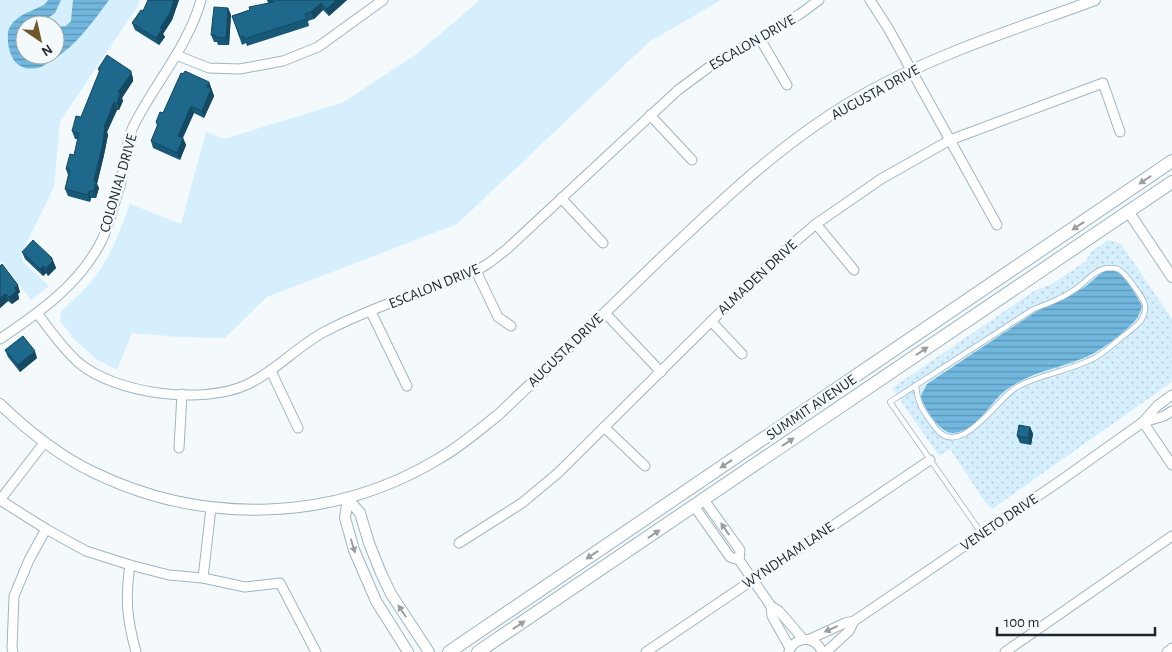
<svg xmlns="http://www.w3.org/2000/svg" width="1172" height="652" font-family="'Alegreya Sans',sans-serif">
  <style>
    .green { fill: #d5effe; fill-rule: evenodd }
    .park { fill: url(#park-dots) }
    .water { fill: url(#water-rules) }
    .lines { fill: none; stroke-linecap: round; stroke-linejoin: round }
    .service-casing { stroke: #9eb5c2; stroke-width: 6 }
    .minor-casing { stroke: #9eb5c2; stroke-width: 11 }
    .tertiary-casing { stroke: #9eb5c2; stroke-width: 12 }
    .secondary-casing { stroke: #9eb5c2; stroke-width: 14 }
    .service { stroke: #fff; stroke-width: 4.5 }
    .minor { stroke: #fff; stroke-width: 9 }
    .tertiary { stroke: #fff; stroke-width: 10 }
    .secondary { stroke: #fff; stroke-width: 12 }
    .wall { fill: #195978 }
    .shaded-wall { fill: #144961 }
    .building { fill: #1d688b; stroke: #144961 }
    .oneway { fill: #9a9ea0 }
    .labels { text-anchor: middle; stroke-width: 5; stroke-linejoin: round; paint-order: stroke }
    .street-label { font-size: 15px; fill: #1e272c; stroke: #f4f9fc }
  </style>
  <defs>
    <pattern id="park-dots" width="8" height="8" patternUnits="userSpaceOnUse" patternTransform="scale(1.25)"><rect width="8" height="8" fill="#d5effe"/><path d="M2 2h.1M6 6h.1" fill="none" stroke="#b6cdda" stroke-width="1.8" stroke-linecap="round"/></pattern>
    <pattern id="water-rules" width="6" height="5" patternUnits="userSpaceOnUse" patternTransform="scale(1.25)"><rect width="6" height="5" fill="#71b7de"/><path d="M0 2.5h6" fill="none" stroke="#5c95b4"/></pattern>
  </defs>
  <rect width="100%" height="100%" fill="#f4f9fc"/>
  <!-- green -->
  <g class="green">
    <path d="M0,0H139L138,6L60,121L54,187L21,254L23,262L49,286L31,300L3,263L0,262ZM25,25H55V55H25Z"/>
    <path d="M480,0H721L649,42L457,224L267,297L225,338L179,337L132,333L117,370L96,359L76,341L60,321L62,310C103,276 112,252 130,204L181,224L206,132L224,139L344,102L418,53Z"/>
  </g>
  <!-- park -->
  <polygon class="park" points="1108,240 1121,244 1124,248 1172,319 1172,382 992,509 983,499 950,449 939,456 892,388 1034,291 1052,284 1086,261 1091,252"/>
  <!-- water -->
  <g class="water">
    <path d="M48,0H61L55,13L48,18L45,25H25V55H55V27L66,26L71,21L73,0H109C92,23 76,46 51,61C48,62 44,66 41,67C20,73 10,61 8,42C8,37 7,31 10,27C17,14 34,11 45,4Z"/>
    <path d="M1105,271C1109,271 1113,270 1117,272C1125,276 1138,298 1142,306C1139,319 1131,325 1122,333C1110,343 1098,352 1084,358C1058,368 1028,373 1006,390C989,403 978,430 954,433C941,435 923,407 921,396L927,384L1037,311C1053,304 1068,298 1083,288C1091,283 1096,276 1105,271Z"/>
  </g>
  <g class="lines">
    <!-- service casing -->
    <g class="service-casing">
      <path id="service" d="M916,386C918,405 923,411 934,426C959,463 996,399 1017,387C1042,373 1073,371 1098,356C1106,351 1114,344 1122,337C1127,333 1134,328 1139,323C1143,319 1146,311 1145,305C1144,299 1125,272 1118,269C1115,268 1110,268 1107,268C1096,270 1090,277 1082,284C1075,290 1065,296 1056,300C1048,304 1040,306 1032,310L890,402L982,534"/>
    </g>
    <!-- minor casing -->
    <g class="minor-casing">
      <g id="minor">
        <polyline points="870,0 888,28 997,225"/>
        <polyline points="759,37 787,85"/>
        <polyline points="176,55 209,68 240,69 283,61 318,47 383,0"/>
        <polyline points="650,115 692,160"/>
        <polyline points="561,198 603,243"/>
        <polyline points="816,224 854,270"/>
        <polyline points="476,271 498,317 511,326"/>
        <polyline points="371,312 407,386"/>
        <path d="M37,313C50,330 63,349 79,363C116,394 202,405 246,385C275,372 296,347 324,332C372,307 425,291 476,271L489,263L507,249L678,90L716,62L800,14L819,0"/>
        <polyline points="605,313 661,372"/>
        <polyline points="711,321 742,354"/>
        <path d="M0,339C40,312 80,284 102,240C110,223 114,203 120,186C125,167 125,144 133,127C154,84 188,47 201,0"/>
        <polyline points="271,371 298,428"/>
        <polyline points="1143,422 1172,465"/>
        <polyline points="1144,422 1164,416 1172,411"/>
        <polyline points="604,427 645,466"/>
        <polyline points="179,448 182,394"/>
        <polyline points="0,500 46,529 86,551 130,565 169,575 203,578 245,587 280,583 316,652"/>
        <polyline points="0,500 44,443"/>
        <polyline points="704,500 740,550 739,560"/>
        <polyline points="694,506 730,557 739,560 771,606 779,611 803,639"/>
        <polyline points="459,543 522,503 558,473 770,263 816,224 881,179 950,140 1103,83 1120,132"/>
        <path d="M130,565C125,599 127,619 136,652"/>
        <polyline points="203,578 211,508"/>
        <polyline points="771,606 772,616 790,648"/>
        <polyline points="810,639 845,623 854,621 1060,481 1143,422 1157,406 1172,395"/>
        <path d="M789,651C796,635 816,636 822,652"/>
        <polyline points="13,652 12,648 14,596 29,560 46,529"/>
        <polyline points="646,652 930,460"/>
        <polyline points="826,652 849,631 854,621"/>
        <polyline points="1005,652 1172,536"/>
        <polyline points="1167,652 1172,648"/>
      </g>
    </g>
    <!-- tertiary casing -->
    <g class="tertiary-casing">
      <g id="tertiary">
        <polyline points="1128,211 1172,277"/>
        <path d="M0,404C28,431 59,456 95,473C205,526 335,522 440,458C461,446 479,430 498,415C551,365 604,314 656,263C723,199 788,136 870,91C941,52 1019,28 1095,0"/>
        <polyline points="348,499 360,513 369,543 381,573 391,594 429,652"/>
        <polyline points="348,499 345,518 354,550 376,601 408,652"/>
      </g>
    </g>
    <!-- secondary casing -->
    <g class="secondary-casing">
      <g id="secondary">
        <polyline points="449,652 1172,161"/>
        <polyline points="478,652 1172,182"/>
      </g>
    </g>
    <!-- service -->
    <use href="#service" class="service"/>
    <!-- minor -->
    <use href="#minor" class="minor"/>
    <!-- tertiary -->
    <use href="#tertiary" class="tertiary"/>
    <!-- secondary -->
    <use href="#secondary" class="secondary"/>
  </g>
  <!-- wall -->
  <g class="wall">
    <polygon points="148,0 179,0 172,20 163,34 165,37 159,45 135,30 132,23 143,11"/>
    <polygon points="267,0 347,0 329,16 323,10 314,19 308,21 309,26 247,46 246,43 242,45 232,16 268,3"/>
    <polygon points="228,8 231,15 229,45 218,45 217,42 214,42 211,35"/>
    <polygon points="98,69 133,78 133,81 122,98 123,101 119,110 117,110 107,132 108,135 104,155 97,184 99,188 96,198 91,198 90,202 68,196 65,189 68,175 66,169 74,155 78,139 75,139 72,131 81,117 99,72"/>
    <polygon points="209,82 214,96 204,118 194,113 183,138 186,145 180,160 153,148 151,141 157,126 156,122 163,113"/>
    <polygon points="22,252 52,258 56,268 48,276 46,273 43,276 25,259"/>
    <polygon points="0,266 20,292 18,294 19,299 12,304 8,301 0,308"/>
    <polygon points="5,350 37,358 20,372 8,357"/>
    <polygon points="1030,427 1033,434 1031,445 1020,443 1017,436"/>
  </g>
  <!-- shaded-wall -->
  <g class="shaded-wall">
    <polygon points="174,0 179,0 172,20 163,34 165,37 159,45 156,38 160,28"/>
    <polygon points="336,0 347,0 329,16 327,9"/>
    <polygon points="321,3 323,10 314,19 311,12"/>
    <polygon points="228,8 231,15 229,45 226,38"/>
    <polygon points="131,71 133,78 133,81 122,98 123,101 119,110 117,103 118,92"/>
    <polygon points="209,82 214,96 204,118 202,111"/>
    <polygon points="114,102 117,110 107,132 108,135 104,155 97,184 99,188 96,198 94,191 94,180 104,127"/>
    <polygon points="191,106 194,113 180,143 178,136"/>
    <polygon points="183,138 186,145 180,160 177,153"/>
    <polygon points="89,191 91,198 90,202 88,195"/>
    <polygon points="52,258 56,268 48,276 46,268"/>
    <polygon points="43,266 46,273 43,276 40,269"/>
    <polygon points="18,285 20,292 18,294 19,299 12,304 9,297 15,287"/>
    <polygon points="6,294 8,301 0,308 0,298"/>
    <polygon points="35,351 37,358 20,372 18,365"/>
    <polygon points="1030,427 1033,434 1031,445 1028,438"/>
  </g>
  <!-- building -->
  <g class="building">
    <polygon points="148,0 174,0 170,13 160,28 162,29 156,38 132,23 141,10 143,11"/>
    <polygon points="267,0 336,0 327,9 321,3 311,12 305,14 307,19 244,39 244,36 240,37 232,16 250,10 249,7 274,2"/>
    <polygon points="214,7 228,8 226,38 215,37 215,35 211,35"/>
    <polygon points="107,55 131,71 131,74 118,92 120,93 117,103 114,102 104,127 105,127 102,148 94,180 96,181 94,191 89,191 88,195 65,189 70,170 66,169 70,154 74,155 79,133 72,131 76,116 81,117 100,70 98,69"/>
    <polygon points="185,71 209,82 207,87 211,89 202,111 191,106 178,136 183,138 177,153 151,141 158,124 156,122 160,112 163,113 181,73 183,74"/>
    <polygon points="33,240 52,258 51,259 53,261 46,268 43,266 40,269 22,252"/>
    <polygon points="2,264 18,285 15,287 16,292 9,297 6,294 0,298 0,266"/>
    <polygon points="23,336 35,351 18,365 5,350"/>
    <polygon points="1019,425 1030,427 1028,438 1017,436"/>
  </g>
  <!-- one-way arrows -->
  <defs><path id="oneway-solid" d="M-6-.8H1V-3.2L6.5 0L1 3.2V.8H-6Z" transform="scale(1.25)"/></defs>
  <g class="oneway">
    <use href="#oneway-solid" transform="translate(1145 180) rotate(146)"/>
    <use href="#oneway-solid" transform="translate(1078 226) rotate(146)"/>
    <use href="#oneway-solid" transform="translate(922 351) rotate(-34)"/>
    <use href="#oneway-solid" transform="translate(788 442) rotate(-34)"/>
    <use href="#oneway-solid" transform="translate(726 464) rotate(146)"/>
    <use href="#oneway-solid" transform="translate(725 529) rotate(-125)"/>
    <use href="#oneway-solid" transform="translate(654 534) rotate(-34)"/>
    <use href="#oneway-solid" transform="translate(353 546) rotate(73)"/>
    <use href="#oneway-solid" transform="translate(592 555) rotate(146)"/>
    <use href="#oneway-solid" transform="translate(402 611) rotate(-123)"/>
    <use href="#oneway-solid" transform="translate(519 625) rotate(-34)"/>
    <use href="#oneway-solid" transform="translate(831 629) rotate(156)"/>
  </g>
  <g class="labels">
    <!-- street labels -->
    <g class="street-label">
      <text transform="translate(752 42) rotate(-30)" y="5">ESCALON DRIVE</text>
      <text transform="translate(875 92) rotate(-29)" y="5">AUGUSTA DRIVE</text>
      <text transform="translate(118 183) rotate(-74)" y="5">COLONIAL DRIVE</text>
      <text transform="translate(757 277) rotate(-43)" y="5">ALMADEN DRIVE</text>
      <text transform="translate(434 286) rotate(-22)" y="5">ESCALON DRIVE</text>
      <text transform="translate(565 350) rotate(-44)" y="5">AUGUSTA DRIVE</text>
      <text transform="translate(811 407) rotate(-34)" y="5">SUMMIT AVENUE</text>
      <text transform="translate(999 522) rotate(-34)" y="5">VENETO DRIVE</text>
      <text transform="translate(788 555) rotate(-34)" y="5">WYNDHAM LANE</text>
    </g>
  </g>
  <!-- north arrow -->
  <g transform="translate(40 40) rotate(146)"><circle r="24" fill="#f4f9fc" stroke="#9ea5a9"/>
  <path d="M0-4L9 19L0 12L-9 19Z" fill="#6f5929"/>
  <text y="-8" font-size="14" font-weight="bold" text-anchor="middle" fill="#1e272c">N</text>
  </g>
  <!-- scale -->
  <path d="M997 627v8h158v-8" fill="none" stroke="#1e272c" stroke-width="2.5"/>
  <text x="1004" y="627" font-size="15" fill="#1e272c" stroke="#f4f9fc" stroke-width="4" paint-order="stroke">100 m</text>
</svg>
